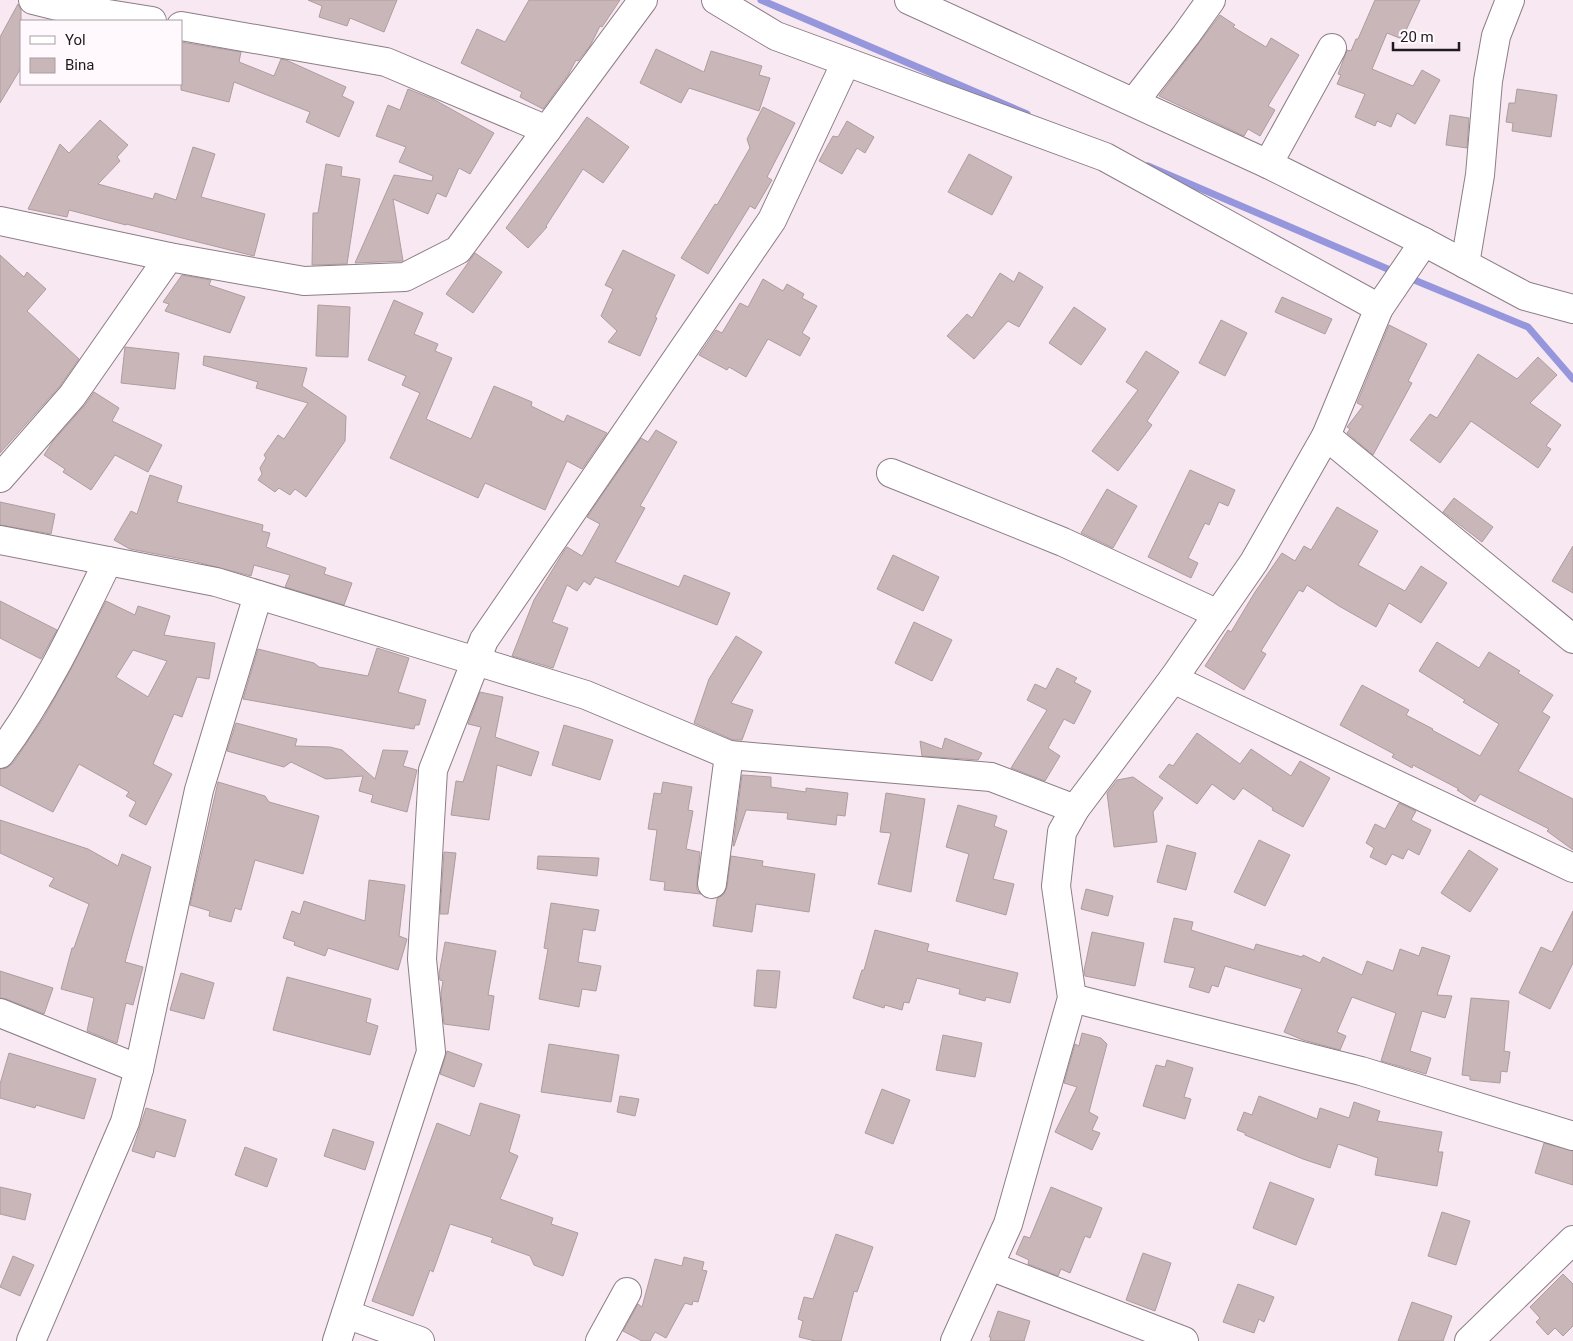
<svg xmlns="http://www.w3.org/2000/svg" width="1573" height="1341" font-family="Roboto,sans-serif">
  <style>
    .lines { fill: none; stroke-linecap: round; stroke-linejoin: round }
    .stream { stroke: #9596dc; stroke-width: 7 }
    .building { fill: #c9b6b9; stroke: #af9c9f; fill-rule: evenodd }
    .minor-casing { stroke: #8c7d86; stroke-width: 30 }
    .minor { stroke: #fff; stroke-width: 28 }
  </style>
  <rect width="100%" height="100%" fill="#f8e8f2"/>
  <g class="lines">
    <!-- stream -->
    <g class="stream">
      <polyline points="761,0 1027,114"/>
      <polyline points="1148,166 1397,273"/>
      <polyline points="1407,277 1528,327 1573,379"/>
    </g>
  </g>
  <!-- building -->
  <g class="building">
    <polygon points="308,0 397,0 384,32 350,18 347,26 319,17 322,6"/>
    <polygon points="529,0 620,0 602,27 600,26 590,46 578,61 576,60 568,75 543,109 520,97 522,92 461,63 477,29 505,42"/>
    <polygon points="1375,0 1420,0 1402,39 1387,33 1372,69 1413,86 1422,70 1440,80 1415,124 1397,113 1391,127 1377,121 1375,126 1355,117 1365,94 1337,84 1341,75 1338,74 1347,50 1351,51 1356,39 1358,39"/>
    <polygon points="18,4 21,10 21,68 0,103 0,37"/>
    <polygon points="1220,15 1235,25 1233,27 1266,47 1271,38 1299,55 1268,106 1275,110 1260,136 1248,129 1244,136 1159,96"/>
    <polygon points="181,42 241,52 239,62 274,76 281,59 286,60 346,87 342,96 354,102 339,137 306,122 310,112 234,82 229,102 181,90"/>
    <polygon points="656,49 704,72 711,51 762,66 759,75 770,78 759,111 689,88 681,103 640,83"/>
    <polygon points="408,89 433,99 494,133 470,174 459,168 446,197 437,193 428,214 393,199 403,261 355,263 394,175 432,181 433,176 399,162 406,147 376,136 388,105 400,110"/>
    <polygon points="1517,89 1557,95 1551,137 1512,131 1513,123 1506,122 1509,103 1515,103"/>
    <polygon points="763,107 795,123 767,177 772,180 755,209 750,206 708,274 681,258 715,204 717,205 750,148 747,139"/>
    <polygon points="1450,115 1469,118 1467,148 1446,145"/>
    <polygon points="587,117 629,147 603,183 583,169 546,226 547,227 528,248 506,228"/>
    <polygon points="100,120 128,145 117,157 120,161 98,184 153,199 155,193 176,200 193,147 215,154 201,197 265,214 254,256 126,224 126,225 69,210 67,217 28,209 60,144 69,153"/>
    <polygon points="847,121 874,137 865,153 857,148 842,174 819,161 833,136 838,137"/>
    <polygon points="969,154 1012,177 992,215 948,192"/>
    <polygon points="326,164 342,167 341,176 360,179 347,264 312,265 313,213 318,213"/>
    <polygon points="623,250 675,275 655,317 657,318 640,356 608,342 617,331 601,316 613,289 605,285"/>
    <polygon points="475,253 502,272 473,313 446,294"/>
    <polygon points="0,255 24,277 27,272 46,289 27,311 79,359 60,386 0,453"/>
    <polygon points="1019,272 1043,287 1019,327 1008,321 974,359 947,336 967,314 972,318 1000,273 1014,282"/>
    <polygon points="182,275 211,280 209,285 245,297 230,333 165,311 169,304 163,302"/>
    <polygon points="763,279 783,291 787,284 804,294 802,298 817,306 802,333 810,338 800,356 768,339 746,377 729,367 727,370 699,355 716,330 722,333 740,303 748,307"/>
    <polygon points="1282,297 1332,319 1325,334 1275,312"/>
    <polygon points="394,300 423,313 414,334 438,344 435,351 452,358 426,419 471,439 494,386 532,402 531,406 564,422 567,415 607,433 582,469 567,461 545,510 485,483 478,498 390,458 420,393 402,385 406,376 368,360"/>
    <polygon points="318,305 350,307 348,357 316,356"/>
    <polygon points="1074,307 1106,329 1081,365 1049,343"/>
    <polygon points="1221,320 1247,333 1225,376 1199,363"/>
    <polygon points="1389,325 1427,344 1408,381 1412,383 1373,455 1347,433 1350,429 1347,427 1363,406 1357,403"/>
    <polygon points="125,347 179,353 175,389 121,383"/>
    <polygon points="1146,351 1179,372 1147,421 1152,425 1118,471 1092,451 1138,390 1126,382"/>
    <polygon points="1478,354 1517,379 1538,357 1557,375 1530,403 1561,425 1546,446 1551,449 1538,468 1471,421 1440,463 1410,440 1430,414 1437,418"/>
    <polygon points="204,356 307,368 302,386 346,416 345,441 306,497 295,489 290,495 279,488 275,492 258,480 262,474 260,468 266,458 264,455 278,435 284,439 308,403 256,388 258,382 203,365"/>
    <polygon points="94,392 119,408 112,421 162,445 148,472 115,455 91,490 63,472 65,469 44,455 53,441 84,406"/>
    <polygon points="656,430 677,442 640,506 645,508 615,562 679,587 684,575 730,593 717,625 595,577 590,585 584,581 577,591 567,585 552,622 568,628 553,668 512,656 534,600 564,551 567,547 582,556 600,524 587,517 641,438 648,442"/>
    <polygon points="1190,470 1235,490 1228,506 1219,502 1209,525 1205,523 1188,558 1198,563 1191,578 1148,557"/>
    <polygon points="150,475 182,486 177,502 263,525 262,531 270,533 266,547 326,568 324,574 352,583 344,605 285,587 290,575 254,565 251,576 193,561 130,549 114,540 131,511 137,514"/>
    <polygon points="1107,489 1137,506 1113,548 1081,533"/>
    <polygon points="1454,498 1493,527 1482,542 1443,512"/>
    <polygon points="0,502 55,514 51,534 0,525"/>
    <polygon points="1337,507 1378,531 1358,565 1405,591 1421,566 1447,583 1421,623 1389,603 1376,627 1339,606 1307,585 1303,592 1299,590 1261,651 1266,654 1244,690 1205,666 1228,630 1231,632 1255,592 1282,553 1295,561 1304,546 1311,550"/>
    <polygon points="1573,546 1573,593 1552,581"/>
    <polygon points="893,555 939,577 923,611 877,589"/>
    <polygon points="0,601 57,630 41,659 0,638"/>
    <path d="M106,601L135,615L138,606L170,616L164,635L215,643L209,679L197,677L182,717L174,714L153,764L172,774L146,825L129,816L136,802L126,796L129,792L79,764L53,812L0,785V769L7,768L13,763L44,717L72,667ZM133,650L167,661L148,697L116,677Z"/>
    <polygon points="914,622 952,640 932,681 895,663"/>
    <polygon points="736,636 762,652 731,703 753,710 742,740 733,740 694,723 709,679"/>
    <polygon points="1437,642 1479,668 1489,652 1520,671 1518,673 1553,695 1542,712 1550,717 1518,771 1573,799 1573,850 1547,831 1549,829 1480,794 1475,802 1457,790 1459,789 1413,765 1412,768 1392,757 1394,754 1340,725 1362,685 1409,710 1406,715 1433,729 1432,730 1480,756 1499,724 1463,702 1465,700 1419,671"/>
    <polygon points="377,648 409,658 398,692 426,700 419,725 415,725 414,729 243,699 258,649 314,663 319,667 368,676"/>
    <polygon points="1057,668 1077,678 1074,682 1091,691 1074,724 1064,719 1048,748 1060,756 1045,781 1011,768 1047,710 1027,700 1035,684 1046,689"/>
    <polygon points="480,692 503,697 495,737 539,752 531,776 497,765 489,820 451,815 456,781 463,782 481,727 468,724"/>
    <polygon points="236,723 297,739 295,746 330,747 342,750 375,779 383,750 408,751 403,766 417,770 407,812 371,802 373,795 359,791 363,776 326,779 291,762 284,767 227,751"/>
    <polygon points="564,725 613,740 600,780 552,765"/>
    <polygon points="1197,733 1240,764 1251,749 1291,776 1300,761 1330,778 1303,827 1272,810 1273,808 1243,788 1234,800 1212,784 1197,804 1159,777 1169,764 1173,766"/>
    <polygon points="945,738 982,753 978,760 922,756 920,741 942,749"/>
    <polygon points="742,775 771,777 771,787 806,792 806,788 848,793 845,816 837,815 836,825 787,819 788,813 746,810 734,846 733,846"/>
    <polygon points="1133,777 1163,798 1153,812 1157,842 1114,847 1107,793 1117,780"/>
    <polygon points="218,782 265,796 269,802 319,816 303,874 255,860 241,910 235,908 231,922 209,916 210,911 190,905"/>
    <polygon points="663,782 692,787 688,810 693,811 686,849 700,852 697,882 697,890 701,894 664,890 665,882 650,880 657,830 648,829 654,793 661,794"/>
    <polygon points="886,793 925,799 911,892 878,884 891,833 880,832"/>
    <polygon points="1399,803 1416,811 1411,820 1431,830 1419,855 1408,849 1403,859 1392,854 1386,865 1370,857 1374,848 1366,843 1375,824 1385,829"/>
    <polygon points="958,805 997,816 994,826 1007,831 993,879 1014,884 1006,915 956,901 969,854 946,847"/>
    <polygon points="0,820 88,849 118,866 122,854 151,867 125,962 143,967 133,1005 126,1003 117,1043 87,1031 94,998 61,989 72,948 74,948 89,904 49,886 54,878 0,853"/>
    <polygon points="1259,840 1290,855 1265,906 1234,892"/>
    <polygon points="1167,845 1196,853 1186,890 1157,882"/>
    <polygon points="1469,850 1498,869 1470,912 1441,893"/>
    <polygon points="444,852 456,853 448,914 440,914"/>
    <polygon points="538,856 599,858 597,876 537,869"/>
    <polygon points="731,856 763,861 762,866 815,874 809,912 756,904 752,932 713,926 717,899 724,894 727,887"/>
    <polygon points="369,880 405,885 399,936 407,939 398,970 328,948 325,956 294,945 295,942 283,938 292,911 300,914 304,901 365,921"/>
    <polygon points="1086,889 1113,896 1108,916 1081,909"/>
    <polygon points="551,903 599,910 595,931 583,929 578,962 601,966 596,991 582,989 579,1007 539,999 548,949 544,948"/>
    <polygon points="1573,911 1573,963 1550,1009 1519,993 1541,947 1552,952"/>
    <polygon points="1174,918 1193,922 1191,930 1254,950 1256,944 1302,957 1303,955 1320,963 1323,957 1362,975 1367,961 1393,971 1400,949 1419,956 1422,947 1450,956 1437,995 1452,996 1445,1018 1422,1011 1410,1051 1431,1058 1426,1074 1381,1061 1396,1013 1352,997 1337,1032 1346,1036 1340,1050 1303,1040 1284,1032 1302,989 1225,966 1218,987 1212,985 1209,993 1189,987 1195,968 1164,962"/>
    <polygon points="875,930 929,944 927,951 1018,973 1010,1003 986,997 985,1001 959,994 960,989 917,978 909,1003 904,1002 902,1010 885,1005 884,1008 853,998 862,970 864,970"/>
    <polygon points="1092,932 1144,943 1135,986 1085,976 1084,971"/>
    <polygon points="445,942 496,951 488,995 494,996 489,1030 444,1024 441,993 443,981 440,980 439,974"/>
    <polygon points="757,970 780,971 776,1008 754,1006"/>
    <polygon points="0,971 53,988 44,1014 6,999 0,998"/>
    <polygon points="181,973 214,983 204,1019 170,1010"/>
    <polygon points="287,977 371,999 366,1022 378,1026 370,1055 273,1030"/>
    <polygon points="1471,998 1509,1001 1504,1051 1510,1052 1507,1072 1501,1071 1500,1083 1470,1080 1470,1076 1462,1075"/>
    <polygon points="1082,1033 1101,1038 1107,1044 1089,1112 1098,1117 1092,1130 1100,1133 1092,1150 1055,1132 1077,1087 1064,1083 1075,1044 1079,1046"/>
    <polygon points="943,1035 982,1043 975,1077 936,1070"/>
    <polygon points="549,1044 619,1055 611,1102 541,1092"/>
    <polygon points="447,1051 482,1064 474,1087 440,1074"/>
    <polygon points="9,1053 96,1079 84,1119 36,1105 35,1108 0,1098 0,1084"/>
    <polygon points="1167,1060 1193,1068 1184,1097 1191,1099 1185,1119 1143,1106 1156,1065 1165,1067"/>
    <polygon points="882,1089 910,1100 893,1144 865,1133"/>
    <polygon points="620,1096 639,1099 635,1116 617,1112"/>
    <polygon points="1259,1096 1317,1119 1320,1108 1349,1118 1354,1102 1380,1111 1377,1121 1442,1132 1438,1152 1443,1152 1437,1186 1375,1175 1378,1158 1338,1144 1330,1168 1303,1159 1245,1135 1245,1133 1237,1130 1244,1112 1252,1115"/>
    <polygon points="480,1103 520,1115 509,1152 518,1156 500,1199 553,1218 551,1224 578,1233 563,1276 534,1265 530,1256 491,1242 493,1238 450,1224 433,1272 430,1270 413,1316 372,1301 437,1123 470,1136"/>
    <polygon points="146,1108 186,1120 175,1157 156,1151 154,1158 132,1151"/>
    <polygon points="333,1129 374,1142 365,1170 324,1156"/>
    <polygon points="1544,1143 1573,1151 1573,1185 1535,1173"/>
    <polygon points="245,1147 277,1159 267,1187 235,1175"/>
    <polygon points="1270,1182 1314,1199 1296,1245 1253,1228"/>
    <polygon points="0,1187 31,1194 25,1220 0,1214"/>
    <polygon points="1051,1187 1102,1208 1090,1238 1085,1236 1070,1273 1061,1269 1058,1276 1028,1264 1029,1260 1016,1254 1024,1236 1030,1238"/>
    <polygon points="1442,1212 1470,1221 1456,1265 1428,1256"/>
    <polygon points="836,1234 873,1247 857,1292 854,1291 841,1341 815,1341 799,1337 803,1321 798,1319 804,1297 813,1299"/>
    <polygon points="1143,1253 1171,1263 1155,1311 1126,1300"/>
    <polygon points="13,1256 34,1265 20,1296 0,1287"/>
    <polygon points="684,1257 704,1262 702,1270 707,1271 698,1302 693,1301 692,1305 685,1303 666,1338 655,1332 650,1341 642,1341 623,1331 638,1304 642,1307 655,1259 682,1266"/>
    <polygon points="1563,1274 1573,1284 1573,1326 1563,1336 1555,1328 1548,1335 1536,1322 1540,1318 1530,1307"/>
    <polygon points="1238,1284 1274,1297 1264,1322 1259,1319 1254,1333 1223,1322"/>
    <polygon points="1412,1302 1452,1316 1443,1341 1398,1341"/>
    <polygon points="998,1311 1030,1321 1024,1341 990,1341 991,1337 989,1337"/>
  </g>
  <g class="lines">
    <!-- minor casing -->
    <g class="minor-casing">
      <g id="minor">
        <polyline points="33,0 57,6 152,21"/>
        <polyline points="716,0 776,36 1105,157 1379,308"/>
        <polyline points="909,0 1268,164 1424,242 1525,296 1573,309"/>
        <polyline points="181,26 386,62 547,130"/>
        <polyline points="1134,102 1186,35 1211,0"/>
        <polyline points="1268,164 1332,48"/>
        <polyline points="0,221 169,257 304,281 405,277 458,250 643,0"/>
        <polyline points="1465,264 1480,175 1488,81 1496,36 1510,0"/>
        <polyline points="1326,436 1573,639"/>
        <polyline points="891,473 1063,542 1218,614"/>
        <polyline points="0,478 72,396 169,257"/>
        <polyline points="0,540 216,582 476,661 586,695 729,755 991,777 1075,809"/>
        <polyline points="1173,679 1573,868"/>
        <path d="M0,754C44,695 76,627 108,561"/>
        <polyline points="712,884 729,755"/>
        <polyline points="1072,998 1361,1071 1573,1136"/>
        <polyline points="0,1013 139,1069"/>
        <polyline points="990,1266 1184,1341"/>
        <polyline points="346,1314 420,1341"/>
        <polyline points="31,1341 125,1122 139,1069 199,790 258,595"/>
        <polyline points="337,1341 431,1052 422,959 433,770 484,640 772,220 846,62"/>
        <polyline points="600,1341 627,1292"/>
        <polyline points="955,1341 1008,1224 1072,998 1056,886 1062,832 1075,809 1173,679 1254,562 1326,436 1379,308 1424,242"/>
        <polyline points="1469,1341 1573,1240"/>
      </g>
    </g>
    <!-- minor -->
    <use href="#minor" class="minor"/>
  </g>
  <!-- legend -->
  <rect x="20" y="20" width="162" height="65" fill="#fff8fc" stroke="#a69fa3"/>
  <rect x="30" y="36" width="25" height="8" fill="#ffffff" stroke="#a69fa3"/>
  <text x="65" y="45" font-size="15" fill="#201a1e">Yol</text>
  <rect x="30" y="58" width="25" height="15" fill="#c9b6b9" stroke="#a69fa3"/>
  <text x="65" y="70" font-size="15" fill="#201a1e">Bina</text>
  <!-- scale -->
  <path d="M1393 42v8h66v-8" fill="none" stroke="#201a1e" stroke-width="2.5"/>
  <text x="1400" y="42" font-size="15" fill="#201a1e" stroke="#fff8fc" stroke-width="4" paint-order="stroke">20 m</text>
</svg>
